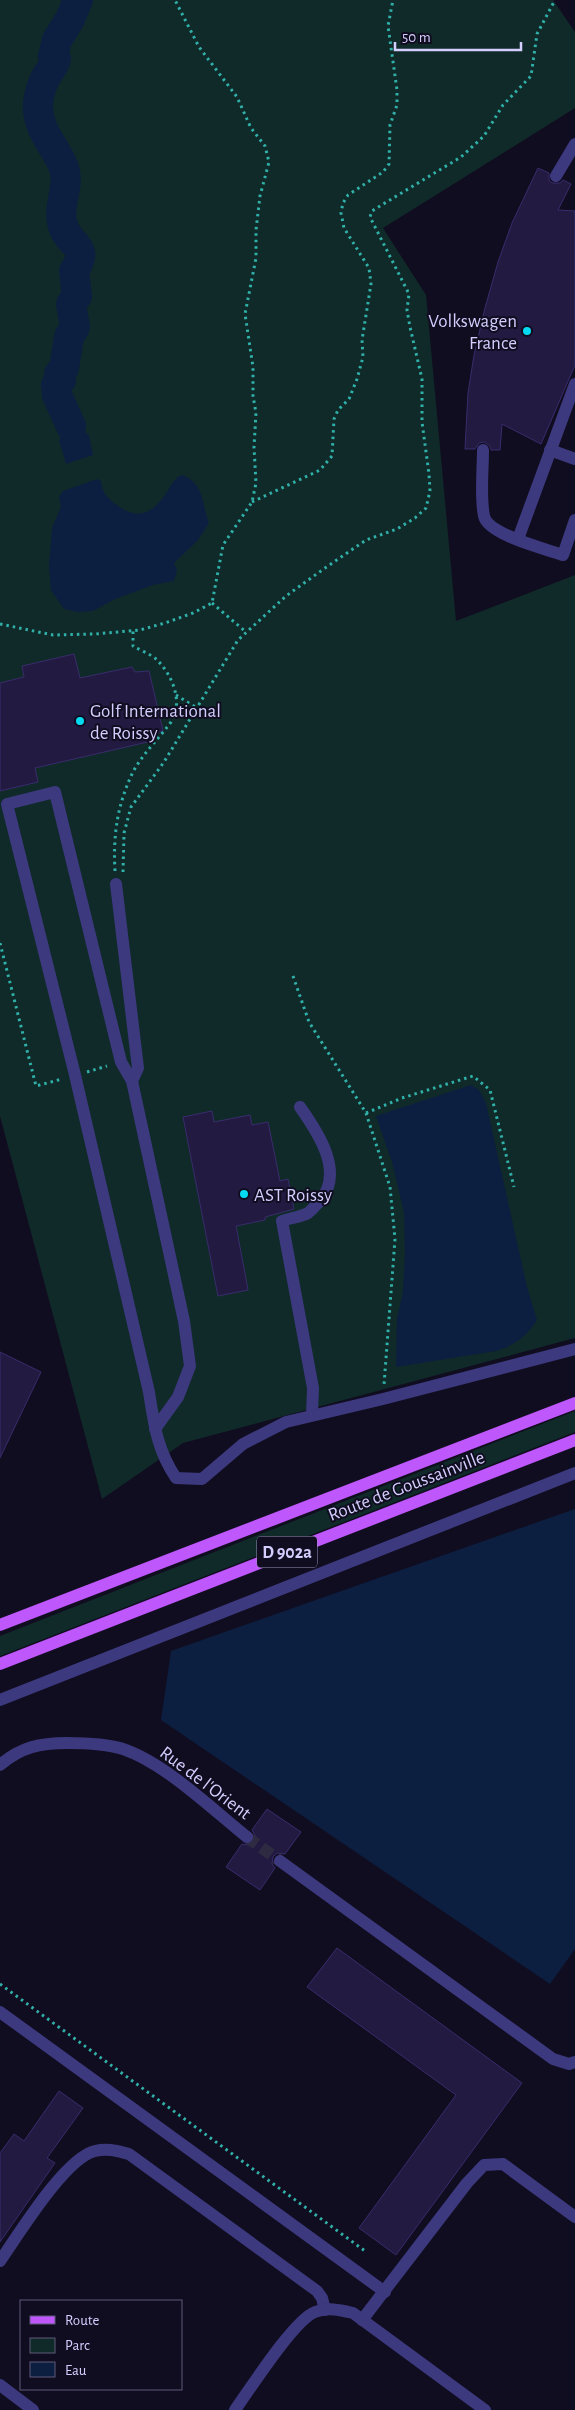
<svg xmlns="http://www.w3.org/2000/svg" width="575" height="2410" font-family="'Alegreya Sans',sans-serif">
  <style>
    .green { fill: #102a29 }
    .water { fill: #0c1f41 }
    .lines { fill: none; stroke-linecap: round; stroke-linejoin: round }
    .river { stroke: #0c1f41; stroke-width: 30 }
    .building { fill: #221a41; stroke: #392c6c }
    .minor-tunnel { stroke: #2e2a41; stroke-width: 12; stroke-dasharray: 12 6; stroke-linecap: butt }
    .path { stroke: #30b0a8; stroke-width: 3; stroke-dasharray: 2.5 4; stroke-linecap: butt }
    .minor { stroke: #3c397f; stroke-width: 12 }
    .major { stroke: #be57fc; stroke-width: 12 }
    .poi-dot { fill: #04dbf3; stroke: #110d20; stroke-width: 2 }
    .labels { text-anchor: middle; stroke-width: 4; stroke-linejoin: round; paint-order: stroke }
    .shield { fill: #110d20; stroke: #9994bb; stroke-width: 1 }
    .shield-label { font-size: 18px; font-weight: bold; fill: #d3cefe }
    .poi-label { font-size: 19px; fill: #d3cefe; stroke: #110d20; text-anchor: start }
    .street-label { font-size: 19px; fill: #d3cefe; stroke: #110d20 }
  </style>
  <rect width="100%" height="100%" fill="#110d20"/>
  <!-- green -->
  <g class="green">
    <polygon points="0,0 553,0 575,32 575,108 383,228 426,295 456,621 575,575 575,1338 183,1443 102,1499 0,1116"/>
    <polygon points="575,1411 575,1432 0,1656 0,1636"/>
  </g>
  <!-- water -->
  <g class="water">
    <polygon points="69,426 74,426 89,435 93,455 66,464 59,440"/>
    <path d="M181,475C204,481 202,505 209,523L198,540L174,563L177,570L174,581L153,585L115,599L93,611L78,612L64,609L51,590L49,566L52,528L61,507L59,497L63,491L97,479L101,481C102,485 102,489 104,492C107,498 113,502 118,506C136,518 148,516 162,499C169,491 171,481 181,475Z"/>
    <path d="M471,1085L479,1090L486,1103L527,1287L537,1320C527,1336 515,1345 496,1351L396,1367L397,1319L403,1292L405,1252L404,1212L392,1162L376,1116Z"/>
    <polygon points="575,1509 575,1949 550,1984 161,1720 171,1651"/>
  </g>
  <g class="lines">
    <!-- river -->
    <path class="river" d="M71,426L57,395L56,385L61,380L59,374L64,368L69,337L75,327L71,304L77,296L74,271C92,244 67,247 62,222C58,205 70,186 64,168C56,147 39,132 38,109C37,101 41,86 45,79C48,72 54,67 56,59L53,56L57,40L70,19L78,0"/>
  </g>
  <!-- building -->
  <g class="building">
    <polygon points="538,168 549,173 549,180 552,183 560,183 563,180 571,184 558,210 575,211 575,365 541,444 502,424 500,450 491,450 490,446 484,442 479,443 475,449 465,449 468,393 474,355 485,308 498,262 512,223"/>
    <polygon points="74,654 80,678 132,667 135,672 149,671 163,731 151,734 152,741 35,768 38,782 0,791 0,683 24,677 22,666"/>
    <polygon points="212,1111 214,1122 250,1115 252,1125 268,1122 280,1181 288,1179 294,1209 265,1217 265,1220 236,1226 248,1290 218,1296 183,1117"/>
    <polygon points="0,1352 41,1372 0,1458"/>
    <polygon points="267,1809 301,1832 285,1854 277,1853 273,1857 272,1864 275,1868 260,1890 226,1867 242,1844 249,1845 254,1842 255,1835 252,1830"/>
    <polygon points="337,1948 522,2083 396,2255 359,2228 456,2095 307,1987"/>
    <polygon points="59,2091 83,2108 47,2158 55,2163 0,2242 0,2153 14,2134 24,2141"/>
  </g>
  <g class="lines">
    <!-- minor-tunnel -->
    <polyline class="minor-tunnel" points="247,1837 280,1861"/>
    <!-- path -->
    <g class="path">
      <polyline points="252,502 320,470 332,456 334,419 338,410 349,399 357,379 363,357 362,340 371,284 369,268 344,228 341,213 343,203 348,195 383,172 389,164 390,125 397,105 397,90 388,26 393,0"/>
      <polyline points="212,603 246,632"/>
      <polyline points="0,624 53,635 95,634 140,630 165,623 193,613 212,603 223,545 252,502 256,483 254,447 256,413 253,396 253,367 245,314 256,258 256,230 260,196 269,162 265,146 251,128 237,97 199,47 175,0"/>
      <polyline points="176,695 197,708"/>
      <path d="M115,871C113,836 117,806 132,774C142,754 158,740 171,722C184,702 172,674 156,659C150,654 140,650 133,646V630"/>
      <polyline points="123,872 124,833 131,807 164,762 238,640 286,596 325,568 366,540 397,529 415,518 426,508 430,491 429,474 422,422 422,379 410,327 407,310 409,294 370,217 372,211 380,206 461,157 484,136 503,105 531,76 537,34 555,0"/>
      <polyline points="0,943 36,1086 62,1079"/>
      <polyline points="293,976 309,1022 366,1113 390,1187 395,1239 384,1385"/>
      <polyline points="87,1072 107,1066"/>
      <polyline points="366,1113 402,1098 473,1076 490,1090 514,1187"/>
      <polyline points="0,1984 365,2251"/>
    </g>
    <!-- minor -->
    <g class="minor">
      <polyline points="556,176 575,144"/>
      <path d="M483,450C483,470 480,497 484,516C488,535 546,549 563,555L575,520"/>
      <polyline points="550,450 575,459"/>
      <polyline points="518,539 575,384"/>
      <polyline points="116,884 138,1068 132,1081"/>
      <path d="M300,1107C317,1131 346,1173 319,1202C316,1205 312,1210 308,1213C301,1217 290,1218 282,1221L313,1388L312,1415"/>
      <path d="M155,1429L178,1397L190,1366L184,1321L132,1081L121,1062L55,792L7,804L75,1075L149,1392C154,1424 157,1450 176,1478L202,1479L243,1444L286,1422L383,1399L575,1349"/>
      <polyline points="0,1700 575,1473"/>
      <path d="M0,1765C21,1747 40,1743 67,1743C84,1743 107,1744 123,1749C165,1763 212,1809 247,1837"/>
      <polyline points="280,1861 553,2059 569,2064 575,2062"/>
      <polyline points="0,2012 385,2292"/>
      <path d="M0,2261C19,2234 65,2158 95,2151C108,2148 117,2151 129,2154L317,2291L322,2298L325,2310"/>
      <polyline points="362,2320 467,2183 484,2165 503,2164 575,2217"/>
      <polyline points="0,2385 33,2410"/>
      <path d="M235,2410C250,2389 294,2320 315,2312C328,2307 340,2310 353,2313L485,2410"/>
    </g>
    <!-- major -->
    <g class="major">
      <polyline points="0,1625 575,1403"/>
      <polyline points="0,1664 575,1440"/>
    </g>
  </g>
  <!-- markers -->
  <g class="poi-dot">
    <circle cx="527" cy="331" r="5"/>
    <circle cx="80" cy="721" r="5"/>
    <circle cx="244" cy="1194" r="5"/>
  </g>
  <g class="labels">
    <!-- shield labels -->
    <rect class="shield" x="257" y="1536.5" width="60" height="31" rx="4"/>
    <g class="shield-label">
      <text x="287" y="1558">D 902a</text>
    </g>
    <!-- poi labels -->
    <g class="poi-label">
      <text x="517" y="327" text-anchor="end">Volkswagen<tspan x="517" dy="22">France</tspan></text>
      <text x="90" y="717">Golf International<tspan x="90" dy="22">de Roissy</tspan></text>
      <text x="254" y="1201">AST Roissy</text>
    </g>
    <!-- street labels -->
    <g class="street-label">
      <text transform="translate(406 1485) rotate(-21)" y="7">Route de Goussainville</text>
      <text transform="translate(206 1782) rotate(37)" y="7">Rue de l'Orient</text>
    </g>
  </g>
  <!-- legend -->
  <rect x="20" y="2300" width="162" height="90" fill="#110d20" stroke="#5f5a79"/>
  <rect x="30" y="2316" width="25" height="8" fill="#be57fc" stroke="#5f5a79"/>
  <text x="65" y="2325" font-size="15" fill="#d3cefe">Route</text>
  <rect x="30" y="2338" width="25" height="15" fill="#102a29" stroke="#5f5a79"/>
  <text x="65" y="2350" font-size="15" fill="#d3cefe">Parc</text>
  <rect x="30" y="2362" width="25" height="15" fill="#0c1f41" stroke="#5f5a79"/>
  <text x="65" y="2375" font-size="15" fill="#d3cefe">Eau</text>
  <!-- scale -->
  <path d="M395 42v8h126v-8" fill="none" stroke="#d3cefe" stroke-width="2.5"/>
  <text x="402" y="42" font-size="15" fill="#d3cefe" stroke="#110d20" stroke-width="4" paint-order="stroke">50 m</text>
</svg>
